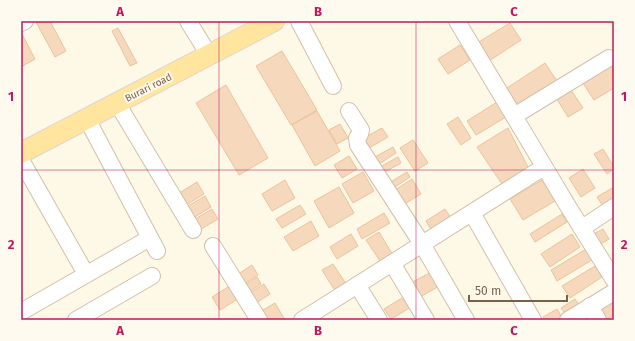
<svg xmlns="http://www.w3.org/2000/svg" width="635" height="341" font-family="'Fira Sans',sans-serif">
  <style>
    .building { fill: #f6d9bc; stroke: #ebc29a }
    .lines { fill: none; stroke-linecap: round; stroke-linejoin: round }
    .minor-casing { stroke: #d2c0ab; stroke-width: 18 }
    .major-casing { stroke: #ddd6cf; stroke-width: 22 }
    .minor { stroke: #fff; stroke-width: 16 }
    .major { stroke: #ffe59d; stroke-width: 20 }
    .grid { fill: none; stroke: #c2185b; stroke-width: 1; stroke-opacity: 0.55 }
    .labels { text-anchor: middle; stroke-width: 4; stroke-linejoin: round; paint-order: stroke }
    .street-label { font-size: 10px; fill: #7b6048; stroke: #fffaef }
    .neatline { fill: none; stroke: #c2185b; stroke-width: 1.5 }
    .grid-label { font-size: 13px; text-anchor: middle; font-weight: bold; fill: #c2185b }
  </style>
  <rect width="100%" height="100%" fill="#fef8e7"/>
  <!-- building -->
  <g class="building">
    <polygon points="39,21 50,21 66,51 55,57 36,22"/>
    <polygon points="510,23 521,40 489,61 477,43"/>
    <polygon points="118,28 137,63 130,66 112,31"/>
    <polygon points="21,32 35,59 21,67"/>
    <polygon points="460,45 470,60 448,74 438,59"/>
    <polygon points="282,51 317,110 291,125 256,66"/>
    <polygon points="610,62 614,68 614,88 594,100 581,80"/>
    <polygon points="545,63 557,81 518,106 507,88"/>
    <polygon points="226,85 268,158 239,175 196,103"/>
    <polygon points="569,87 583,108 568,117 555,96"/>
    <polygon points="497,102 506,117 476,135 467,121"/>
    <polygon points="317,111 340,151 315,166 292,125"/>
    <polygon points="458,117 471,138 461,145 447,124"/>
    <polygon points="340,124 348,138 337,144 329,130"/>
    <polygon points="382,128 388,137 369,148 364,138"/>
    <polygon points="508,128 529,169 502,184 477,147"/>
    <polygon points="413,140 428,163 415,171 400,148"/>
    <polygon points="393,147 396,153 379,164 375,157"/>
    <polygon points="603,149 614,167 614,169 607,174 594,154"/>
    <polygon points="349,156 357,169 342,178 334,165"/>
    <polygon points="398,157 401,163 383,173 380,167"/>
    <polygon points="583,169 595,188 581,197 569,178"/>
    <polygon points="363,172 374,191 353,203 342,184"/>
    <polygon points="407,172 410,177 392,189 389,183"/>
    <polygon points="412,179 421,194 401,206 392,192"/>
    <polygon points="285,180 295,198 272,211 262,194"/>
    <polygon points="542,180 555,201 523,220 510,199"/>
    <polygon points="197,182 204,194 183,207 176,195"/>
    <polygon points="339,187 354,213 329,228 314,201"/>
    <polygon points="614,187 614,202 604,208 597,197"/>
    <polygon points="205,196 211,207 190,220 183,209"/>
    <polygon points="300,205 306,214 282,228 276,219"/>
    <polygon points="212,209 218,219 198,231 192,221"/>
    <polygon points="445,209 453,221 433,233 426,221"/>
    <polygon points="384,213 390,223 362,239 357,229"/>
    <polygon points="562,214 567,222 535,242 530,234"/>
    <polygon points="311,221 319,236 293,251 284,237"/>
    <polygon points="603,229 609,239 596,247 590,236"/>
    <polygon points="379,232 394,257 382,264 366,240"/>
    <polygon points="351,234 358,246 337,259 330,247"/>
    <polygon points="572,234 580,247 550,267 541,254"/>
    <polygon points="588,248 595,258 557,281 551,270"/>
    <polygon points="333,264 348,287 337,294 322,270"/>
    <polygon points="252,265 258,275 241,286 235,276"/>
    <polygon points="595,266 602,277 570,298 562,286"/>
    <polygon points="435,270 443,284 418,298 409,284"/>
    <polygon points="257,277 261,284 246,294 241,288"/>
    <polygon points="233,284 241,297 220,310 212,297"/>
    <polygon points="264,284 270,294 253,305 247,295"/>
    <polygon points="407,295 413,306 391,319 384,309"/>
    <polygon points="614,295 614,315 606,320 602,320 594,307"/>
    <polygon points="575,299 581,307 567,316 561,308"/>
    <polygon points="275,303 285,320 262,320 258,313"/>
    <polygon points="557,309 562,318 558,320 545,320 543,317"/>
  </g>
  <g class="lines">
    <!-- minor casing -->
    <g class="minor-casing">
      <g id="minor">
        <polyline points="188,21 209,55"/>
        <polyline points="299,21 333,86"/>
        <polyline points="457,21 569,208 614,280"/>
        <polyline points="21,23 25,21"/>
        <polyline points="117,103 193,230"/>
        <polyline points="349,111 361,130 360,134 357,138 358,145 422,244 466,320"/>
        <polyline points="514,116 609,58"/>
        <polyline points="87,119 157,251"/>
        <polyline points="21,160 86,274"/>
        <polyline points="472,213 533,320"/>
        <polyline points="582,228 614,207"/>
        <polyline points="213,246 259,320"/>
        <polyline points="392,263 426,320"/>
        <polyline points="357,285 379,320"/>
        <polyline points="590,306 598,320"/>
        <polyline points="21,312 150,238"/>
        <polyline points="76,320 152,276"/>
        <polyline points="302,320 544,167"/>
        <polyline points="568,320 614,292"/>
      </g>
    </g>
    <!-- major casing -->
    <g class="major-casing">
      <polyline id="major" points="21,153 274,21"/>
    </g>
    <!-- minor -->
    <use href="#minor" class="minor"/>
    <!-- major -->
    <use href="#major" class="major"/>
  </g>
  <!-- grid -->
  <path class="grid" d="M219,21V320M416,21V320M21,170H614"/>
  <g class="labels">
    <!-- street labels -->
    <g class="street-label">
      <text transform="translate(148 87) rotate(-27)" y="4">Burari road</text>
    </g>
  </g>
  <!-- border -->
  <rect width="635" height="341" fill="none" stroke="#fffaef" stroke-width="44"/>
  <!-- scale -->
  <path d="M469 295v6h98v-6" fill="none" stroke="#7b6048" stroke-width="2"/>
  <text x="475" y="295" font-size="12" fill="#7b6048" stroke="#fffaef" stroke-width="3" paint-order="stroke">50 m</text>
  <rect x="22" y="22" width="591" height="297" class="neatline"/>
  <g class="grid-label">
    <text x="120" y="16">A</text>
    <text x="318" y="16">B</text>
    <text x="514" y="16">C</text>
    <text x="11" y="101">1</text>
    <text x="624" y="101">1</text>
    <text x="11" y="249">2</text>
    <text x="624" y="249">2</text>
    <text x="120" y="335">A</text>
    <text x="318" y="335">B</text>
    <text x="514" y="335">C</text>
  </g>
</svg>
